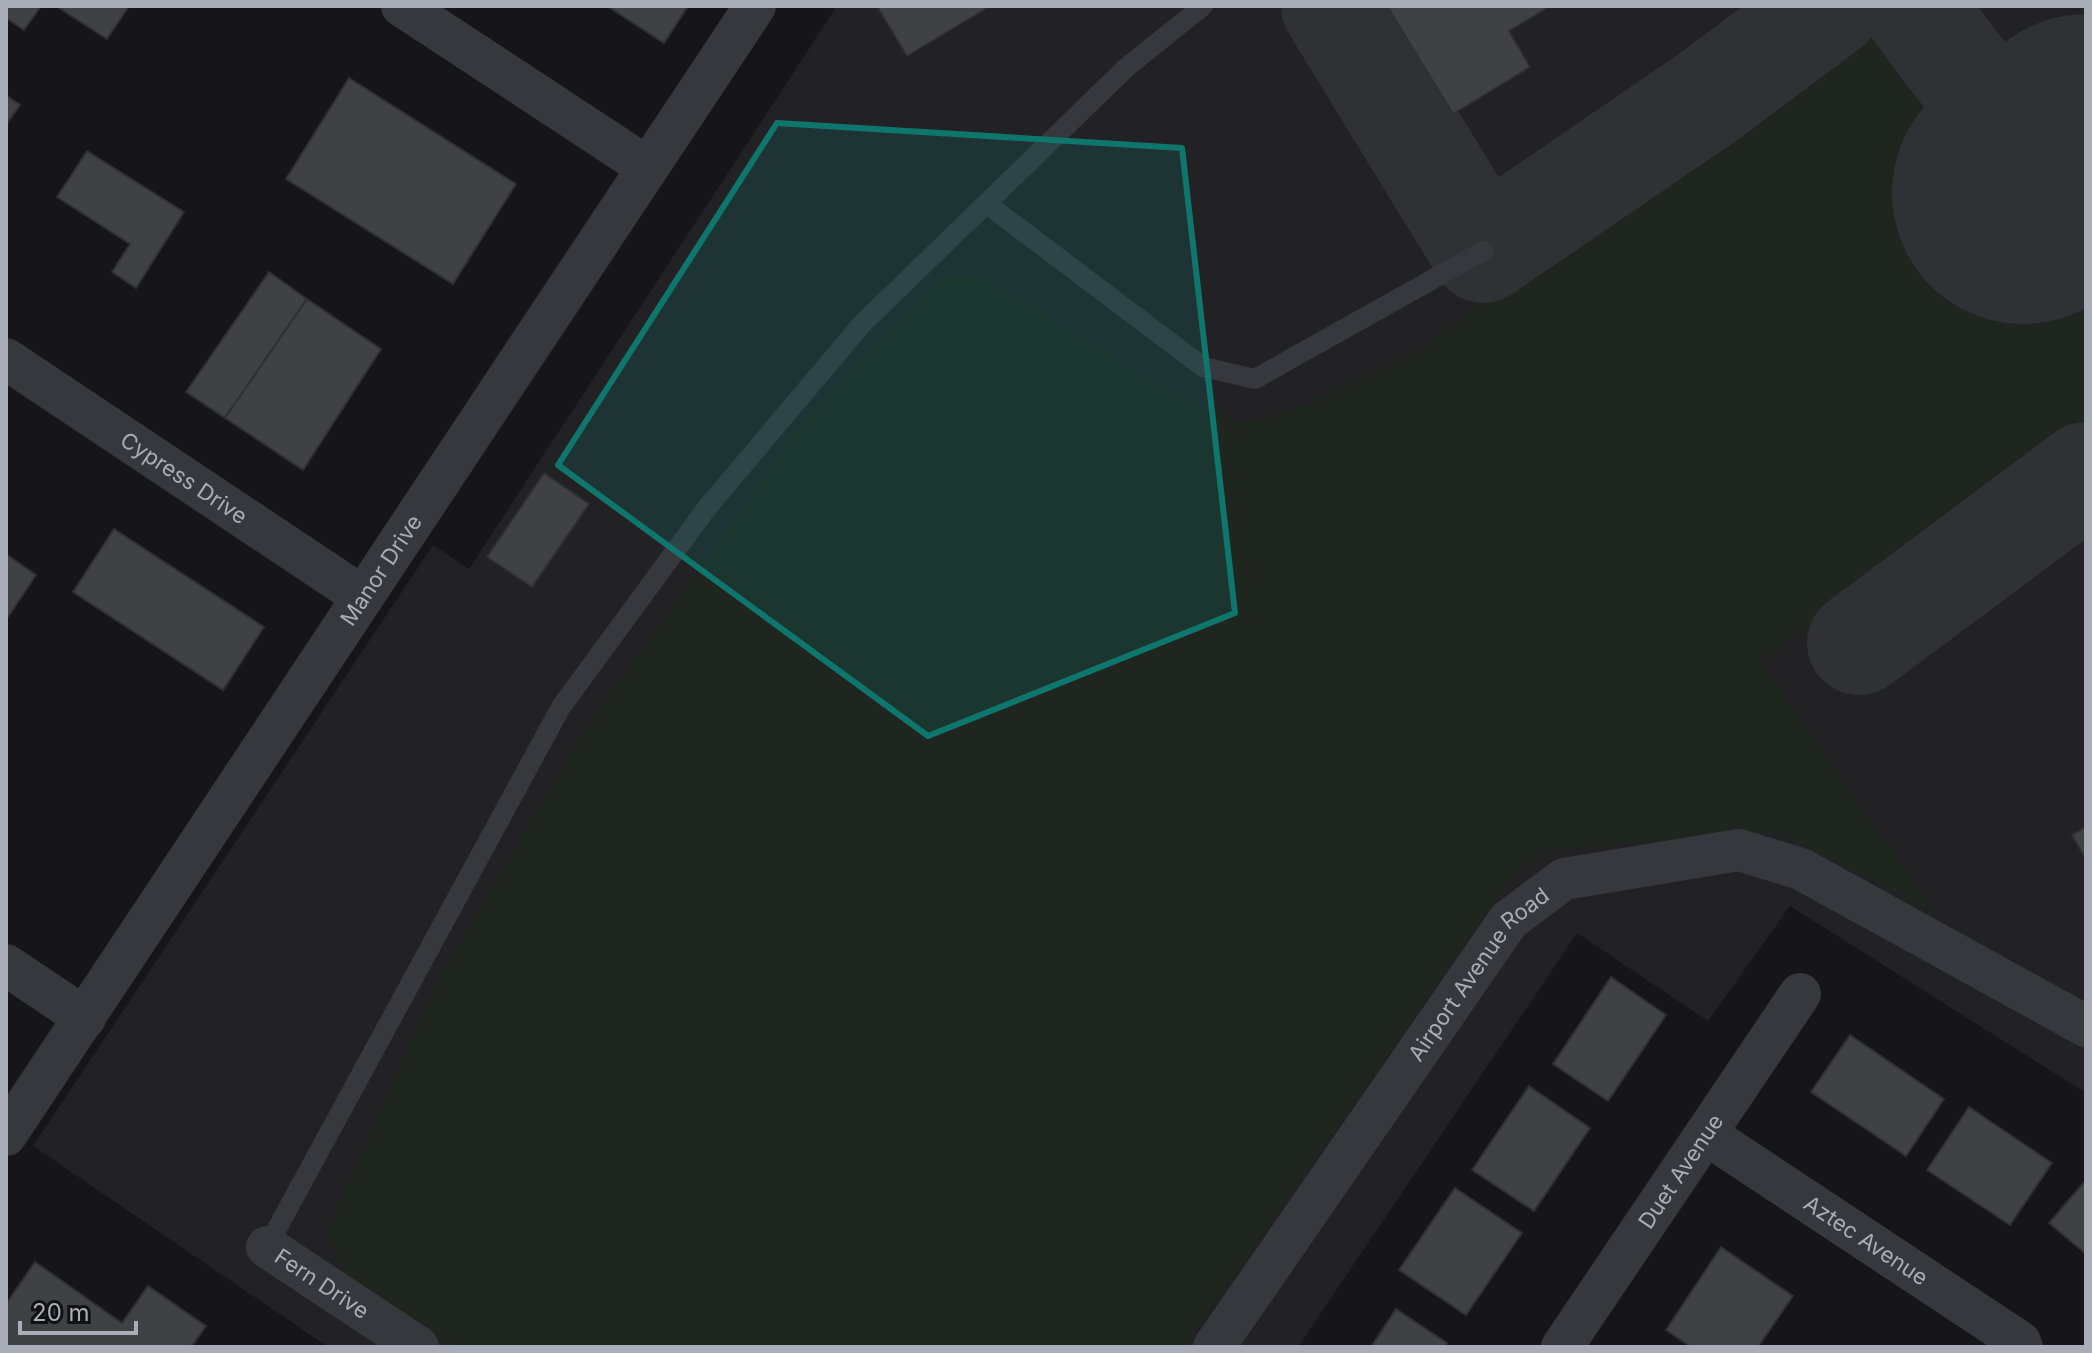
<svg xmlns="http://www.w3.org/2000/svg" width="2092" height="1353" font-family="Inter,sans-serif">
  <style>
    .built { fill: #222225 }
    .green { fill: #1e261f }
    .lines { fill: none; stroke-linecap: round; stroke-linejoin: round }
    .taxiway { stroke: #303135; stroke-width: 104 }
    .runway { stroke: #303135; stroke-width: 262 }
    .building { fill: #404145; stroke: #303034; stroke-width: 2 }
    .service { stroke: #37383d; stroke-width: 20 }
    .minor { stroke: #37383d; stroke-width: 42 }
    .marked { fill: #0f766e; fill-opacity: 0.2; stroke: #0f766e; stroke-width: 6; stroke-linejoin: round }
    .labels { text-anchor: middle; stroke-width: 8; stroke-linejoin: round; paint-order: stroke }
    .street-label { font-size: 22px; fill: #a8adb8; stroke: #111113 }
  </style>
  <rect width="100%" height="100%" fill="#161618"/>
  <!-- built -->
  <polygon class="built" points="837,6 2086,6 2086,1093 1790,906 1708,1021 1577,933 1298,1347 328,1347 33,1146 433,545 469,569"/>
  <!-- green -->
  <polygon class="green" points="1874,39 1903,56 2086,290 2086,430 1760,661 1936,914 1776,833 1545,851 1510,880 1184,1347 454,1347 346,1278 327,1233 437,982 583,733 806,418 941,276 983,277 1194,406 1243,422 1293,409 1414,353 1849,42"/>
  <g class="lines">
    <!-- taxiway -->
    <g class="taxiway">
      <polyline points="1333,6 1483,251 1711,95 1830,6"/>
      <path d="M1913,6C1945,48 1977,105 2031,120C2047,125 2064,127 2080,130L2086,127"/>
      <polyline points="1859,643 2086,474"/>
    </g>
    <!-- runway -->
    <polyline class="runway" points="2023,193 2086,145"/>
  </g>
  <!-- building -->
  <g class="building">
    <polygon points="6,6 41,6 24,30 6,18"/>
    <polygon points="56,6 129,6 107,39"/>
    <polygon points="607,6 688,6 664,43"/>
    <polygon points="877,6 990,6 907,56"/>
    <polygon points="1387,6 1550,6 1509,31 1530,67 1453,114"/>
    <polygon points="349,78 516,184 453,284 286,179"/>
    <polygon points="6,95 20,105 6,125"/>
    <polygon points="87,151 184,212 136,288 112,272 130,244 57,197"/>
    <polygon points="269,272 307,299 225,418 186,392"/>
    <polygon points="307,299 381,349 303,470 225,418"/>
    <polygon points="544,473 589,504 532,587 487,557"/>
    <polygon points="114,529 264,627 223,690 73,592"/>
    <polygon points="6,554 36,575 6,620"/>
    <polygon points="2086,827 2086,859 2072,835"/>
    <polygon points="1611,977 1666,1015 1608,1101 1553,1064"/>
    <polygon points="1850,1035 1944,1099 1906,1156 1811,1092"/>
    <polygon points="1529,1086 1590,1128 1534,1211 1472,1170"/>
    <polygon points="1969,1107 2052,1163 2010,1225 1927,1170"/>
    <polygon points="2086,1180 2086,1254 2049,1223"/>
    <polygon points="1455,1188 1522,1233 1466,1315 1399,1270"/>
    <polygon points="1721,1247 1793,1296 1758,1347 1691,1347 1666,1330"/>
    <polygon points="35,1262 122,1323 148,1286 206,1326 191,1347 6,1347 6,1304"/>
    <polygon points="1396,1309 1447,1343 1445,1347 1371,1347"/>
  </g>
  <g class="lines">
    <!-- service -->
    <g class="service">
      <polyline points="987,204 1203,367 1255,379 1483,251"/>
      <polyline points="267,1247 561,707 706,509 862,324 1127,67 1203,6"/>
    </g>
    <!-- minor -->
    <g class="minor">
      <polyline points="402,6 647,167"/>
      <path id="s1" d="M6,359L363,597"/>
      <polyline points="6,965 85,1018"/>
      <path id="s2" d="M1706,1134L2020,1342L2022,1347"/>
      <path id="s3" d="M6,1135L755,6"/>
      <path id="s4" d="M267,1247L418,1347"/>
      <path id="s5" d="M1214,1347L1509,920L1564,879L1739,850L1801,869L2086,1026"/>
      <path id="s6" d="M1562,1347L1800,994"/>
    </g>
  </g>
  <!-- marked area -->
  <path class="marked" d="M777,123L1182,148L1235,613L928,736L558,465Z"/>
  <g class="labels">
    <!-- street labels -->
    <g class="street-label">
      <text dy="8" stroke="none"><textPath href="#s1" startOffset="214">Cypress Drive</textPath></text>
      <text dy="8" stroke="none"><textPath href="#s3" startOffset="678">Manor Drive</textPath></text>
      <text dy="8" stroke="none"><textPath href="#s5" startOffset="458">Airport Avenue Road</textPath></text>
      <text dy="8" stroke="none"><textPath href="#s6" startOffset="212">Duet Avenue</textPath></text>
      <text dy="8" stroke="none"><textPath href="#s2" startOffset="192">Aztec Avenue</textPath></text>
      <text dy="8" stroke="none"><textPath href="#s4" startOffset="66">Fern Drive</textPath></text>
    </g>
  </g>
  <!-- border -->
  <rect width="2092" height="1353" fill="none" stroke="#a8adb8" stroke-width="16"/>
  <!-- scale -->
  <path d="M20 1321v12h116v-12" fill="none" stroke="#a8adb8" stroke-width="4"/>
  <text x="32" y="1321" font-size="24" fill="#a8adb8" stroke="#111113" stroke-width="6" paint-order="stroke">20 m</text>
</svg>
